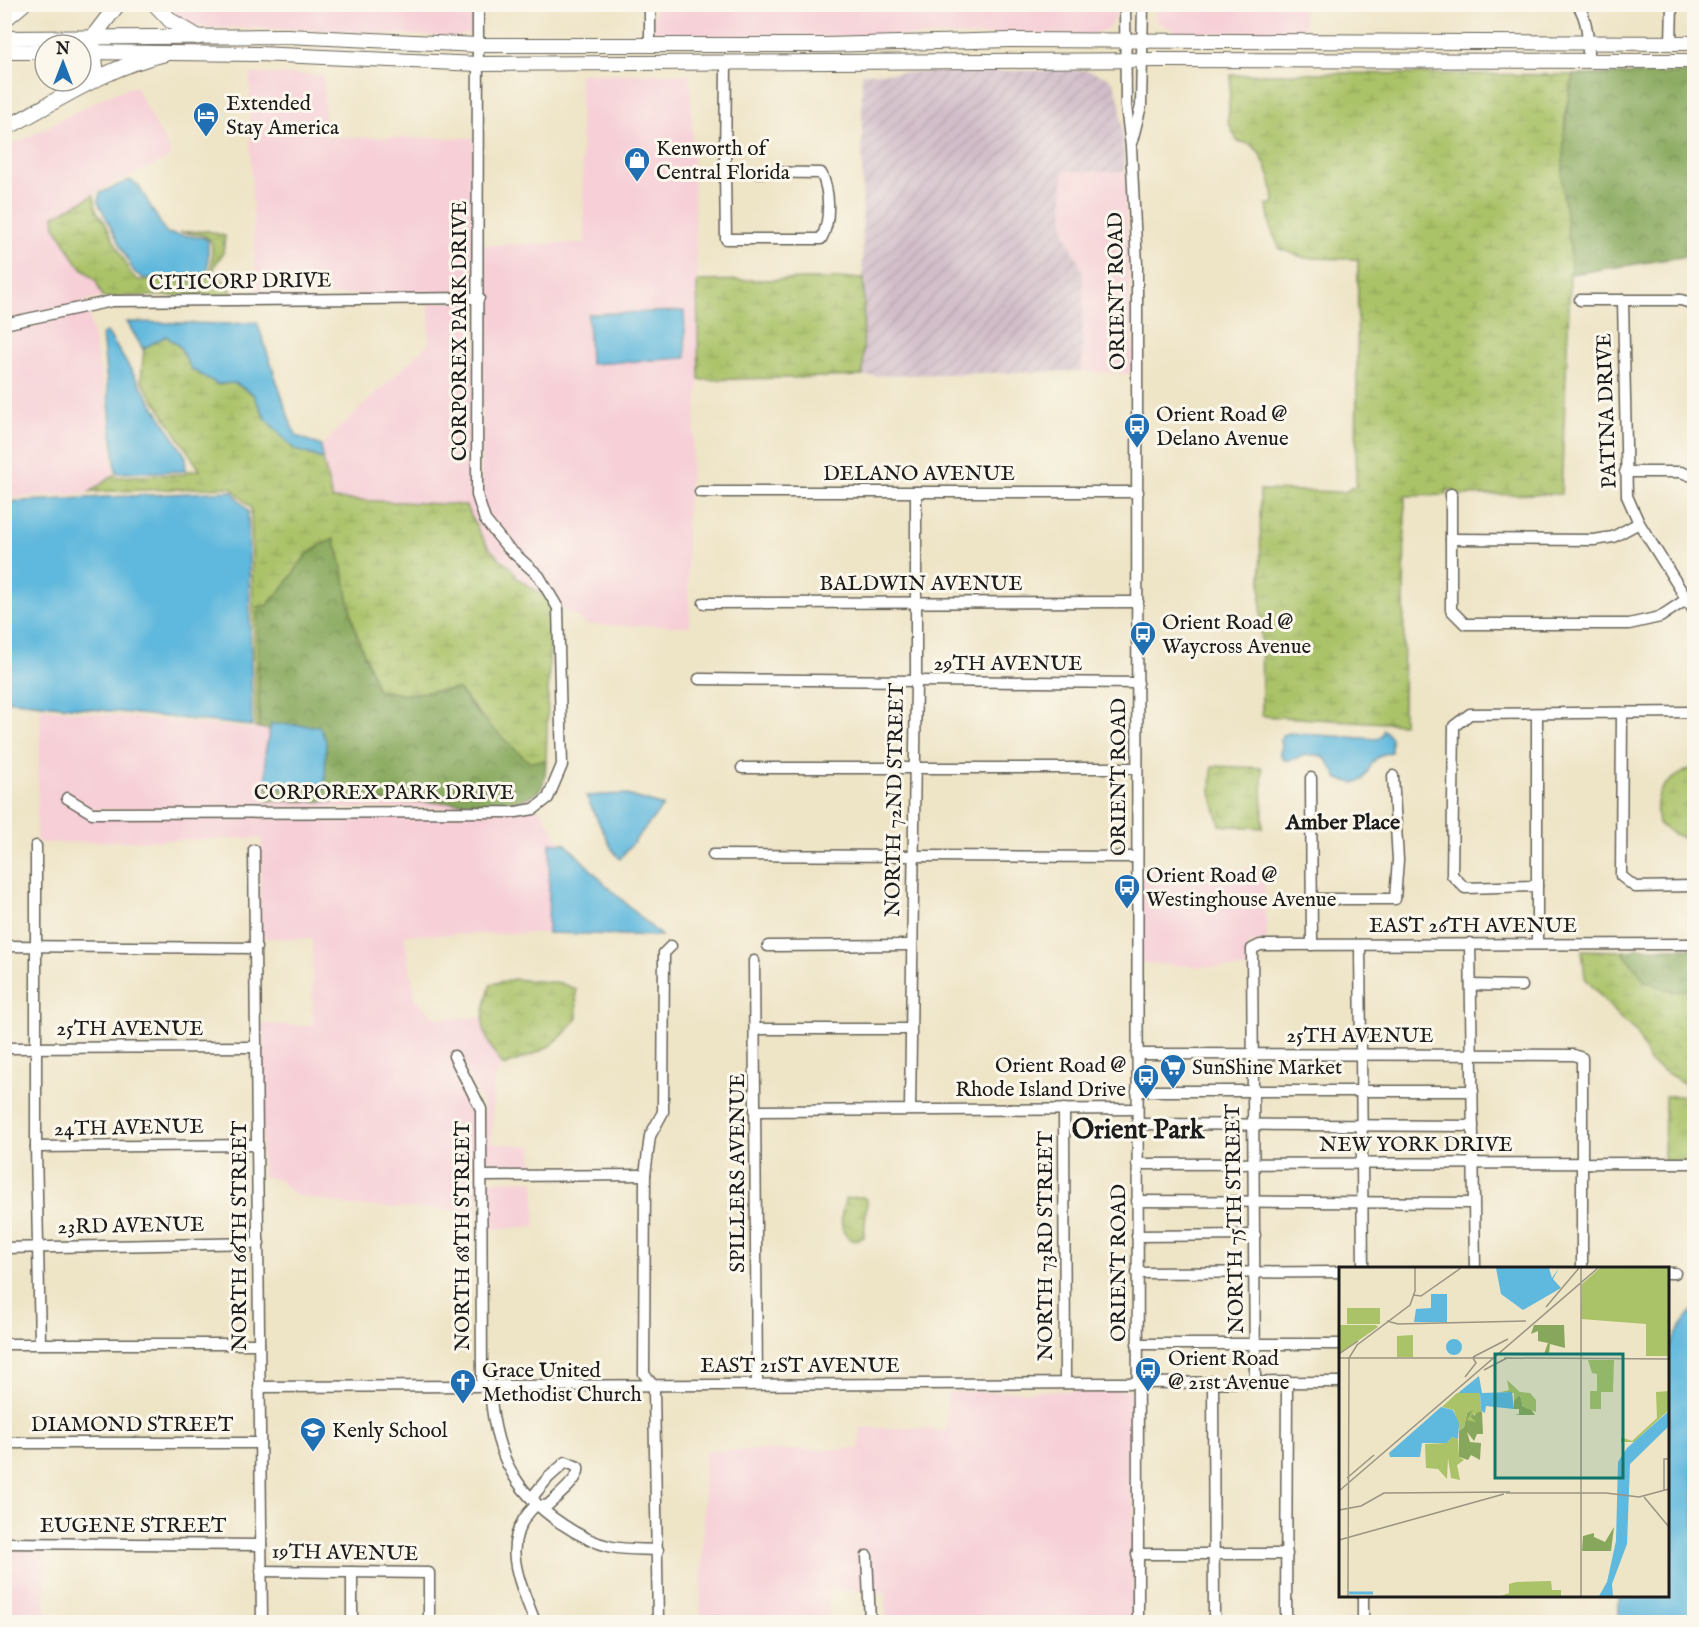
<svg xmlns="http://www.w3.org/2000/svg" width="1699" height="1627" font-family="'IM FELL English',serif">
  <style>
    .built { fill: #f6cfd7 }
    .industrial { fill: url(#industrial-furrows) }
    .grass { fill: url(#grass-tufts); stroke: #636f42; stroke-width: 1.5 }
    .forest { fill: url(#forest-crowns); stroke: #52623c; stroke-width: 1.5 }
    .wetland { fill: url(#wetland-marsh); stroke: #636f42; stroke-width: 1.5 }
    .water { fill: #5fb8dd; stroke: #3e6a7c; stroke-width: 1.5 }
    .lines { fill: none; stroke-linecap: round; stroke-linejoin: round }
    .minor-casing { stroke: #666258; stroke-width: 13 }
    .major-casing { stroke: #666258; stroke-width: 16 }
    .highway-casing { stroke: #666258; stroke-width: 17 }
    .minor { stroke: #fff; stroke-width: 10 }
    .major { stroke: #fff; stroke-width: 14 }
    .highway { stroke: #fff; stroke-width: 15 }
    .labels { text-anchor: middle; stroke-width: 6; stroke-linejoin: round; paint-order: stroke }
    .poi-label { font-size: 21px; fill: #1c1c1c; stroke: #fbf7ec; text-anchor: start }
    .street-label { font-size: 21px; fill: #1c1c1c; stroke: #fbf7ec }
    .neighbourhood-label { font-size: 22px; font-weight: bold; fill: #1c1c1c; stroke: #fbf7ec }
    .district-label { font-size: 27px; font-weight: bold; fill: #1c1c1c; stroke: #fbf7ec }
    .inset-river { fill: none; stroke: #5fb8dd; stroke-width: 3 }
    .inset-road { fill: none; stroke: #9a9482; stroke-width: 1.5 }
    .view { fill: #0f766e; fill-opacity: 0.15; stroke: #0f766e; stroke-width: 3 }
    .inset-edge { fill: none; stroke: #1c1c1c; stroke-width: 3 }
  </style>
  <defs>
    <pattern id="industrial-furrows" width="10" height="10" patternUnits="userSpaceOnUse" patternTransform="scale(1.5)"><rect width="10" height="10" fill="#d1bdc9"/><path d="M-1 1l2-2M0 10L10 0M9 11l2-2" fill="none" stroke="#b3a2ac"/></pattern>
    <pattern id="grass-tufts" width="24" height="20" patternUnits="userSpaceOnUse" patternTransform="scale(1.5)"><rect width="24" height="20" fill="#aac268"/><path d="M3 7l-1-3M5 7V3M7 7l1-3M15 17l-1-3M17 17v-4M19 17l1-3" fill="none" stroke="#92a65a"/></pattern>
    <pattern id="forest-crowns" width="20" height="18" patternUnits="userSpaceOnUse" patternTransform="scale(1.5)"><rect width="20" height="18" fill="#87a85c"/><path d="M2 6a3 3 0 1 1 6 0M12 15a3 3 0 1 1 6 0" fill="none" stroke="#6e884b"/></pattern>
    <pattern id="wetland-marsh" width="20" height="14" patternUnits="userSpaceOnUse" patternTransform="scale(1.5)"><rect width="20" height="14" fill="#aac268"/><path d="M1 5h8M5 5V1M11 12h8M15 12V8" fill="none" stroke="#92a65a"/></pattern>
  </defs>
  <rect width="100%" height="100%" fill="#fbf7ec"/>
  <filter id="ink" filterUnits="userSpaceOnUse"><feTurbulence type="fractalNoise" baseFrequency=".0167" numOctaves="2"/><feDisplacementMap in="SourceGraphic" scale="12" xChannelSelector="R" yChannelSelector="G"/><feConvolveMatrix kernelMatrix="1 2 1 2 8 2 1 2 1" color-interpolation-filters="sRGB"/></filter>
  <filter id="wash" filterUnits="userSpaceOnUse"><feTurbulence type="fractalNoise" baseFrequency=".008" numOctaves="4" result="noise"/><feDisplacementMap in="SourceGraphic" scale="24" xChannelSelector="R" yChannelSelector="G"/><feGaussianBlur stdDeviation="1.35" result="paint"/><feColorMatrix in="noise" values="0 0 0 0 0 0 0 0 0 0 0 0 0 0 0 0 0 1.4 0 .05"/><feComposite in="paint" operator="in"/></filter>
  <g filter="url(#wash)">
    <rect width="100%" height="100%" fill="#eee4c6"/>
    <!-- built -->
    <g class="built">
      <polygon points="164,5 474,5 474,32 454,37 291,29 188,27"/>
      <polygon points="654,5 1119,5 1116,16 1108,28 1095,34 654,39"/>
      <polygon points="1152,5 1302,5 1307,35 1177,32 1157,22"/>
      <polygon points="250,74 324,75 325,137 474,138 475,293 256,296 250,138"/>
      <polygon points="579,74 690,74 697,281 699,380 686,522 690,626 588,625 562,608 488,518 481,495 482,245 585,243"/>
      <polygon points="135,86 172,155 158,164 98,190 55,226 77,263 96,281 103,298 86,300 86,303 5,320 5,149 107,96"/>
      <polygon points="1063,170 1125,172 1134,374 1082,371 1083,272 1064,230"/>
      <polygon points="429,302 475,302 474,497 536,579 548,598 515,577 507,562 492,552 481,537 476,523 465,505 332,499 321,446 429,343"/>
      <polygon points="88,311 106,399 114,475 87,494 5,498 4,329"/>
      <polygon points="41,708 252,729 255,727 269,730 265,753 267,801 512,803 532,796 536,802 533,805 516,808 93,809 66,792 62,799 90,817 540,809 561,843 550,844 548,933 404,935 416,1001 437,1018 482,1018 484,1032 501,1062 494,1081 491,1143 532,1146 533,1172 485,1172 484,1107 455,1051 449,1055 477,1110 478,1211 351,1206 295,1195 279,1180 262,1176 260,1024 313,1026 312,939 259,938 259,897 262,838 40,843 39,841 36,841"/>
      <polygon points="1141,869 1264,869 1267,941 1249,944 1247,947 1247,969 1141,963"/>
      <polygon points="534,1180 536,1226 486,1229 485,1181"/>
      <polygon points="1133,1390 1134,1622 886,1622 886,1592 872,1590 870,1552 863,1553 865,1590 829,1589 829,1622 700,1622 705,1451 859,1449 861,1428 927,1428 946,1432 947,1392"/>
      <rect x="5" y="1548" width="40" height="74"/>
    </g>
    <!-- industrial -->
    <polygon class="industrial" points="1086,70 1109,78 1114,83 1120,104 1125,172 1063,171 1064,230 1083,272 1082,371 863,376 862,73"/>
    <!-- grass -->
    <polygon class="grass" points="1665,1096 1694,1096 1694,1161 1664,1161"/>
    <!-- forest -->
    <g class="forest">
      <path d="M1694,73V255L1570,274C1571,244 1564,216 1562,186C1561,149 1566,111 1573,75Z"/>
      <path d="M334,539C344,565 346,592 353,620C358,644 371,666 377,690L403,694L458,689L474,710L529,762L546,760C545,791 542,792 513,803L267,801V786L324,788L271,724L269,730L259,728L257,606H266C273,599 280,592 286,584C303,560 305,550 334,539Z"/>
      <polygon points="1636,948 1694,948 1694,988 1673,992 1645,981 1622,951 1631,951"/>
    </g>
    <!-- wetland -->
    <g class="wetland">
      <path d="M1308,73L1573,75L1565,114L1562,185L1571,257L1561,494L1455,495L1454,490H1447V495L1405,496L1403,724L1262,716L1260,490L1345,492L1356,485L1358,259L1305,258L1280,249L1271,229L1267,205L1274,203C1274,188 1265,153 1251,145C1247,143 1241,142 1237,141L1228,121L1231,75Z"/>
      <path d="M94,195L96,210L105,223L131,274L138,280L203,282L211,273C213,236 217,236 179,232L208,231L225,236L223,253L214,267V276C225,280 229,284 233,295L126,296L103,298L96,281L77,263L55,226L54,216Z"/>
      <polygon points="864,278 863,376 699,380 697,281"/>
      <path d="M166,336L180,347L192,369L217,384L235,383L253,394L266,419L294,449L323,459L332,499L465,505C474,520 480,538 492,551C500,559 509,565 516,574L515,577L548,598L551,603L546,760L529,762L490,726L458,689L403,694L377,690C371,666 358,644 353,620C346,592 344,565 334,539C304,551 303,560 286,584C280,592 272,599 266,606L257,607L259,728L255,727L251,508L231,487L90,492L114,475L117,477L185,474L188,471L200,470L141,380L144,348Z"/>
      <polygon points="1212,766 1262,768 1263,828 1220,825 1211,793"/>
      <path d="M1694,766V842L1674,834L1658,824C1652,787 1665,783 1694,766Z"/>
      <polygon points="1582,950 1622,951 1645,981 1673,992 1694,988 1694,1087 1685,1084 1649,1062 1637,1033 1618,1016 1585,978"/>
      <path d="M514,979L560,983L576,989L577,1018C555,1049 538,1053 503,1066C479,1031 479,1023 491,984Z"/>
      <path d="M856,1197H863L867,1200L864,1237L855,1241C837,1236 841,1214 845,1199Z"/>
    </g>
    <!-- water -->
    <g class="water">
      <polygon points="130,180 138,185 166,233 204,238 208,240 208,273 201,279 143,278 134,272 98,202 100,193"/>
      <polygon points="684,311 686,358 590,364 588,314"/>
      <polygon points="127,322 230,324 257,322 292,427 297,436 321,446 323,459 294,449 266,419 253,394 235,383 217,384 191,369 180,347 166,336 144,348 144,351"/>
      <polygon points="107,332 186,457 185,471 116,473 102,334"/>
      <polygon points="232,491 248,511 252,726 5,700 5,502"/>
      <polygon points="271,724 319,726 326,741 325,788 267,786 265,753"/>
      <path d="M1384,730L1391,738V752C1372,756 1372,765 1363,780L1354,783L1338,779C1329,761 1325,751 1303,756C1295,758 1293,761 1284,760L1280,753L1282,746L1281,741L1282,735L1289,733L1377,739L1381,736Z"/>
      <polygon points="624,794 663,806 620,859 612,849 586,796"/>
      <polygon points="550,843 565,843 606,885 661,936 548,933"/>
      <polygon points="1694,1308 1694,1622 1619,1622 1619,1596 1668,1596 1668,1352 1676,1334"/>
    </g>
  </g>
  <g filter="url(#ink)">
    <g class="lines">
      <!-- minor casing -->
      <g class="minor-casing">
        <g id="minor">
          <polyline points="1125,4 1126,106 1131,147 1137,265 1138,1622"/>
          <path d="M1577,4C1589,20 1588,42 1588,61"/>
          <polyline points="1671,43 1672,4"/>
          <polyline points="650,45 650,4"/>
          <polyline points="1132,141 1141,106 1143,4"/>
          <path d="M725,172L821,173C830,190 831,222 821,239H726Z"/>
          <polyline points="725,172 726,63"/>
          <polyline points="1580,300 1681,300 1694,304"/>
          <polyline points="1623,300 1627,496 1639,523 1694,611"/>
          <polyline points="4,324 112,301 479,298"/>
          <polyline points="1625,472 1681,472 1694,477"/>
          <polyline points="700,492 1138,492"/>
          <polyline points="1451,494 1451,610 1465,624 1629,624 1660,617 1687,599"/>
          <polyline points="1451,539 1594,540 1613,537 1639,523"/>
          <polyline points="704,603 1138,602"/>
          <polyline points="699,679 1138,683"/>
          <polyline points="1622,713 1621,876 1635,887 1694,886"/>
          <polyline points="1537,714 1537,944"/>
          <polyline points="742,768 1137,768"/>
          <polyline points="1311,778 1312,945"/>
          <polyline points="67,798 92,813 516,812 534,809 548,798 562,765 558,608 539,576 507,547 485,520 477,495 478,4"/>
          <polyline points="36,846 36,1147 40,1343"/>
          <polyline points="254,850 262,1622"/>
          <polyline points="713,855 1137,857"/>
          <polyline points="1537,886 1465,888 1452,875 1454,726 1470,714 1694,712"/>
          <polyline points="1312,899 1395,899 1398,860 1393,776"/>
          <polyline points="1470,943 1475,1268"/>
          <polyline points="1360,945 1363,1268"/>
          <polyline points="4,946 256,948"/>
          <polyline points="768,946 912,945"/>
          <polyline points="754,961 757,1384"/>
          <polyline points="1471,985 1522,986"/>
          <polyline points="756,1029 910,1029"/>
          <polyline points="4,1048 256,1047"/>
          <polyline points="1137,1054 1574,1055 1582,1058 1582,1268"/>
          <polyline points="454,1056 481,1109 482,1385"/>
          <polyline points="1137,1091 1473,1091"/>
          <polyline points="910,1109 916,682 916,492"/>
          <polyline points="1064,1109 1065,1383"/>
          <polyline points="756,1111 1137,1109"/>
          <polyline points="1137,1124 1473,1126"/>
          <polyline points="36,1147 258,1145"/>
          <polyline points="1137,1164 1694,1163"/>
          <polyline points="482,1176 645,1175"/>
          <polyline points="1137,1201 1473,1203"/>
          <polyline points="1137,1236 1255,1235"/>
          <polyline points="4,1248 259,1243"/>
          <polyline points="1137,1273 1340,1272"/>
          <polyline points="1668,1273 1675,1273"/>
          <polyline points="4,1344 259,1344"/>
          <polyline points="1137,1344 1340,1344"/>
          <polyline points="1213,1381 1214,1622"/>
          <polyline points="1255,1381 1252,949 1260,945 1694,944"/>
          <path d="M490,1385C493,1446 510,1490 562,1524C578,1535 594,1543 612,1547C626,1550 643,1549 658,1550"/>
          <polyline points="259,1387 1340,1382"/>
          <polyline points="4,1443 260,1443"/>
          <polyline points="4,1543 261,1545"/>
          <polyline points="1137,1554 1287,1554"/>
          <polyline points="867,1556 870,1622"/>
          <polyline points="261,1571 429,1573 429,1622"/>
          <polyline points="352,1572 352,1622"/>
          <path d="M535,1622C520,1581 497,1541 536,1505L547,1506C556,1497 581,1479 578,1467L566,1462L548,1478L533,1496L536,1505"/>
          <polyline points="658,1622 654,1391 653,1385 644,1374 645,1175 650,1136 663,1112 664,953 671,946"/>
          <polyline points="1286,1622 1287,1381"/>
          <polyline points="1363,1622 1363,1596"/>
        </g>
      </g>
      <!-- major casing -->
      <g class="major-casing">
        <g id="major">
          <polyline points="4,38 287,36 478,45 825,45 1010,40 1694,43"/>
          <polyline points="4,52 45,52"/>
          <polyline points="81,52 258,54 478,64 1162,60 1694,61"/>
        </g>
      </g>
      <!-- highway casing -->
      <g class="highway-casing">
        <g id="highway">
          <polyline points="155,4 171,21 198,37"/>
          <polyline points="4,20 23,4"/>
          <polyline points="97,78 92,38 118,4"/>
          <path d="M4,129C56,102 106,67 164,54"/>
        </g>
      </g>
      <!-- minor -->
      <use href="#minor" class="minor"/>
      <!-- major -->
      <use href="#major" class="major"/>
      <!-- highway -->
      <use href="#highway" class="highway"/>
    </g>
  </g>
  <!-- icons -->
  <defs>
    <g id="hotel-pin" transform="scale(1.35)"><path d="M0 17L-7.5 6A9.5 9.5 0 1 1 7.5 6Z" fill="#1f6fb2" stroke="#fbf7ec"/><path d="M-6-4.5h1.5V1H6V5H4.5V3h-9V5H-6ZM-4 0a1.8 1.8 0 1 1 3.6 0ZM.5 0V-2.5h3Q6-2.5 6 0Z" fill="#fff"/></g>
    <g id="shop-pin" transform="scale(1.35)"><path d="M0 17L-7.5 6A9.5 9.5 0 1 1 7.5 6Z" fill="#1f6fb2" stroke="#fbf7ec"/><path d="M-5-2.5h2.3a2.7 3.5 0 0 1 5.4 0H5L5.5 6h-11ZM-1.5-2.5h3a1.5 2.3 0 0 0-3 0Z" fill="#fff"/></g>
    <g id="bus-pin" transform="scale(1.35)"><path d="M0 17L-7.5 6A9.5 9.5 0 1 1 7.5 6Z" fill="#1f6fb2" stroke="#fbf7ec"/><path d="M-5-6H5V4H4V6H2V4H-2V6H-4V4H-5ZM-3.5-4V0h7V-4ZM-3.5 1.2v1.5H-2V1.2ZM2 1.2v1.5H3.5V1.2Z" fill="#fff"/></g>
    <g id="supermarket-pin" transform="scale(1.35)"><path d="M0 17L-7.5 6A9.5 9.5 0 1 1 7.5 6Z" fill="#1f6fb2" stroke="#fbf7ec"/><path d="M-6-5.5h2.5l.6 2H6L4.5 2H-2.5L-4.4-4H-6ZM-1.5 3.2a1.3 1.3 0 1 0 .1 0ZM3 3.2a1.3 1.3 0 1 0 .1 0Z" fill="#fff"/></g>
    <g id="church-pin" transform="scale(1.35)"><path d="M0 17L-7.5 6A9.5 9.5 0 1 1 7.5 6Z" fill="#1f6fb2" stroke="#fbf7ec"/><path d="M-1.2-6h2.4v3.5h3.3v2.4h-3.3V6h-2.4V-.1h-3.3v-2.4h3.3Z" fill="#fff"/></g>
    <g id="school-pin" transform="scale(1.35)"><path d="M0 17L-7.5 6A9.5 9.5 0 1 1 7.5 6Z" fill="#1f6fb2" stroke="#fbf7ec"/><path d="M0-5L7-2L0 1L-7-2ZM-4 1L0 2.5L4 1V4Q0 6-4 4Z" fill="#fff"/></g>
  </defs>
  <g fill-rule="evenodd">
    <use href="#hotel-pin" x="206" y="115"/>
    <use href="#shop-pin" x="637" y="160"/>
    <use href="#bus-pin" x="1137" y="426"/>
    <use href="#bus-pin" x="1143" y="634"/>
    <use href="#bus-pin" x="1127" y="887"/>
    <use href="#supermarket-pin" x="1173" y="1067"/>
    <use href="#bus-pin" x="1146" y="1077"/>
    <use href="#bus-pin" x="1148" y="1370"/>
    <use href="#church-pin" x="463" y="1382"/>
    <use href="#school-pin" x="313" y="1430"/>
  </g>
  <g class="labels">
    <!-- poi labels -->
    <g class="poi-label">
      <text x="226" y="110">Extended<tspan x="226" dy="24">Stay America</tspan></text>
      <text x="656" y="155">Kenworth of<tspan x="656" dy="24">Central Florida</tspan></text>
      <text x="1156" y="421">Orient Road @<tspan x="1156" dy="24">Delano Avenue</tspan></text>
      <text x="1162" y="629">Orient Road @<tspan x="1162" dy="24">Waycross Avenue</tspan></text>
      <text x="1146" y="882">Orient Road @<tspan x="1146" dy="24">Westinghouse Avenue</tspan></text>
      <text x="1126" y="1072" text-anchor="end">Orient Road @<tspan x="1126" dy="24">Rhode Island Drive</tspan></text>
      <text x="1192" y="1074">SunShine Market</text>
      <text x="1168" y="1365">Orient Road<tspan x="1168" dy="24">@ 21st Avenue</tspan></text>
      <text x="482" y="1377">Grace United<tspan x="482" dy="24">Methodist Church</tspan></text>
      <text x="332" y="1437">Kenly School</text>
    </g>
    <!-- street labels -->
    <g class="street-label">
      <text transform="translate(240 281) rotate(-1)" y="7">CITICORP DRIVE</text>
      <text transform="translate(1116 291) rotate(-91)" y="7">ORIENT ROAD</text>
      <text transform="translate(459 331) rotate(-90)" y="7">CORPOREX PARK DRIVE</text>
      <text transform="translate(1606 411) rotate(-92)" y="7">PATINA DRIVE</text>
      <text x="919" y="480">DELANO AVENUE</text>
      <text x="921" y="590">BALDWIN AVENUE</text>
      <text x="1008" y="670">29TH AVENUE</text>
      <text transform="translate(1118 777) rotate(-90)" y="7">ORIENT ROAD</text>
      <text x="384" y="799">CORPOREX PARK DRIVE</text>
      <text transform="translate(894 800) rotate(-89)" y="7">NORTH 72ND STREET</text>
      <text x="1473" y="932">EAST 26TH AVENUE</text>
      <text x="130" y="1035">25TH AVENUE</text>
      <text x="1360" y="1042">25TH AVENUE</text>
      <text transform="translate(129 1127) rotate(-1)" y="7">24TH AVENUE</text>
      <text x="1416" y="1151">NEW YORK DRIVE</text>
      <text transform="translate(737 1173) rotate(-90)" y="7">SPILLERS AVENUE</text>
      <text transform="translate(1234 1219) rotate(-91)" y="7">NORTH 75TH STREET</text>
      <text transform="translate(131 1225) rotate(-1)" y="7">23RD AVENUE</text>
      <text transform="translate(239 1236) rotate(-90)" y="7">NORTH 66TH STREET</text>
      <text transform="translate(462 1236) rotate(-90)" y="7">NORTH 68TH STREET</text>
      <text transform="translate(1045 1246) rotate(-90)" y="7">NORTH 73RD STREET</text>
      <text transform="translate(1118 1263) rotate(-90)" y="7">ORIENT ROAD</text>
      <text x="800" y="1372">EAST 21ST AVENUE</text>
      <text x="132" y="1431">DIAMOND STREET</text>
      <text x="133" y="1532">EUGENE STREET</text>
      <text transform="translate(345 1552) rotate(1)" y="7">19TH AVENUE</text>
    </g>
    <!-- neighbourhood labels -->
    <g class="neighbourhood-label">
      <text x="1343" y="829">Amber Place</text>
    </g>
    <!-- district labels -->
    <g class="district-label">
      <text x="1138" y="1138">Orient Park</text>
    </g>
  </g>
  <!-- overview -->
  <g transform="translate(1339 1267)">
    <rect width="330" height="330" fill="#eee4c6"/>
    <path d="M261,1H330V89H307V57L242,52L243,17ZM330,124V143L295,175H282V170L293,174L318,151L317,125ZM212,314L213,323H222V329H162L170,326V317L177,315Z" fill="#aac268"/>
    <path d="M195,58H225L226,81L211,77L210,86L205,87L209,76L199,74V64L192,67ZM181,128L184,140H190L196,148H176L180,147V142H175V133ZM129,142H134L135,149L139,143L143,145L144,167H138L135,174L128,165L131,175L142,176L141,193L132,188L129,193L120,190V164L125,160ZM275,260L272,284H243L244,269L255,266V270L266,275Z" fill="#87a85c"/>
    <path d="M249,93H275L274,125H262V142H251V124H258V107L253,106ZM168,113L181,125L191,126L197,133V145L184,140L181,128L175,134V142V126L162,125L170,123ZM118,126H141L142,144L131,149L137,155L128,153L134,143L129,146V142L125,160L120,164L115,143L103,140ZM113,170L119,172L120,190L125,193L118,198L121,213L112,211L109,191L108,212L99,202L87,201L86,177L108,176Z" fill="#aac268"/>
    <path d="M8,41H41V57H8ZM0,58H37L39,60L0,87ZM74,68V90H58V69Z" fill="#aac268"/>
    <path d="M157,1H210L213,11L220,1L214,12L222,21L184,43L162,27ZM92,27H108V55H75L77,42L92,41ZM107 80a8 8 0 1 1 16 0a8 8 0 1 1-16 0ZM140,109L143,126L173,125L175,142L147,139L146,146L142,144L141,126H119ZM102,140L114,143L120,156L119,172L113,170L108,176H83L81,190H51L50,186ZM330,144V159L291,197L288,277L273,317L274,329H260L268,315L277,274L279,195L288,181Z" fill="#5fb8dd"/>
    <path class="inset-river" d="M10,326H34"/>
    <path class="inset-road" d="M242,1V81M74,28L82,29L122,1M207,40L240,1M48,54L59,57L187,54M242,78V329M0,87L19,74M134,90L169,72M0,91H155M165,91L330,92M145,103L168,91M126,110L137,96L134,91M8,211L35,188M325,223V192H330M0,224L259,1M167,226H267L300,230L330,222M305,230L330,260M0,243L22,239L45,226L171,225M0,273L165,227M9,329L10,91L18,78L71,38L76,24V1"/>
    <path class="view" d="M156,87H284V211H156Z"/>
    <rect width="330" height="330" class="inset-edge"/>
  </g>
  <!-- margin -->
  <rect width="1699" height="1627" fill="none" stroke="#fbf7ec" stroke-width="24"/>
  <!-- north arrow -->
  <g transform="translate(63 63)"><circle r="28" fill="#fbf7ec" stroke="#a29f99" stroke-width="1.5"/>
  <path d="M0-4.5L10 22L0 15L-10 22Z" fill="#1f6fb2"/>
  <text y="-9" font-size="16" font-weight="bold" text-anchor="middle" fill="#1c1c1c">N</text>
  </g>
</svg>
